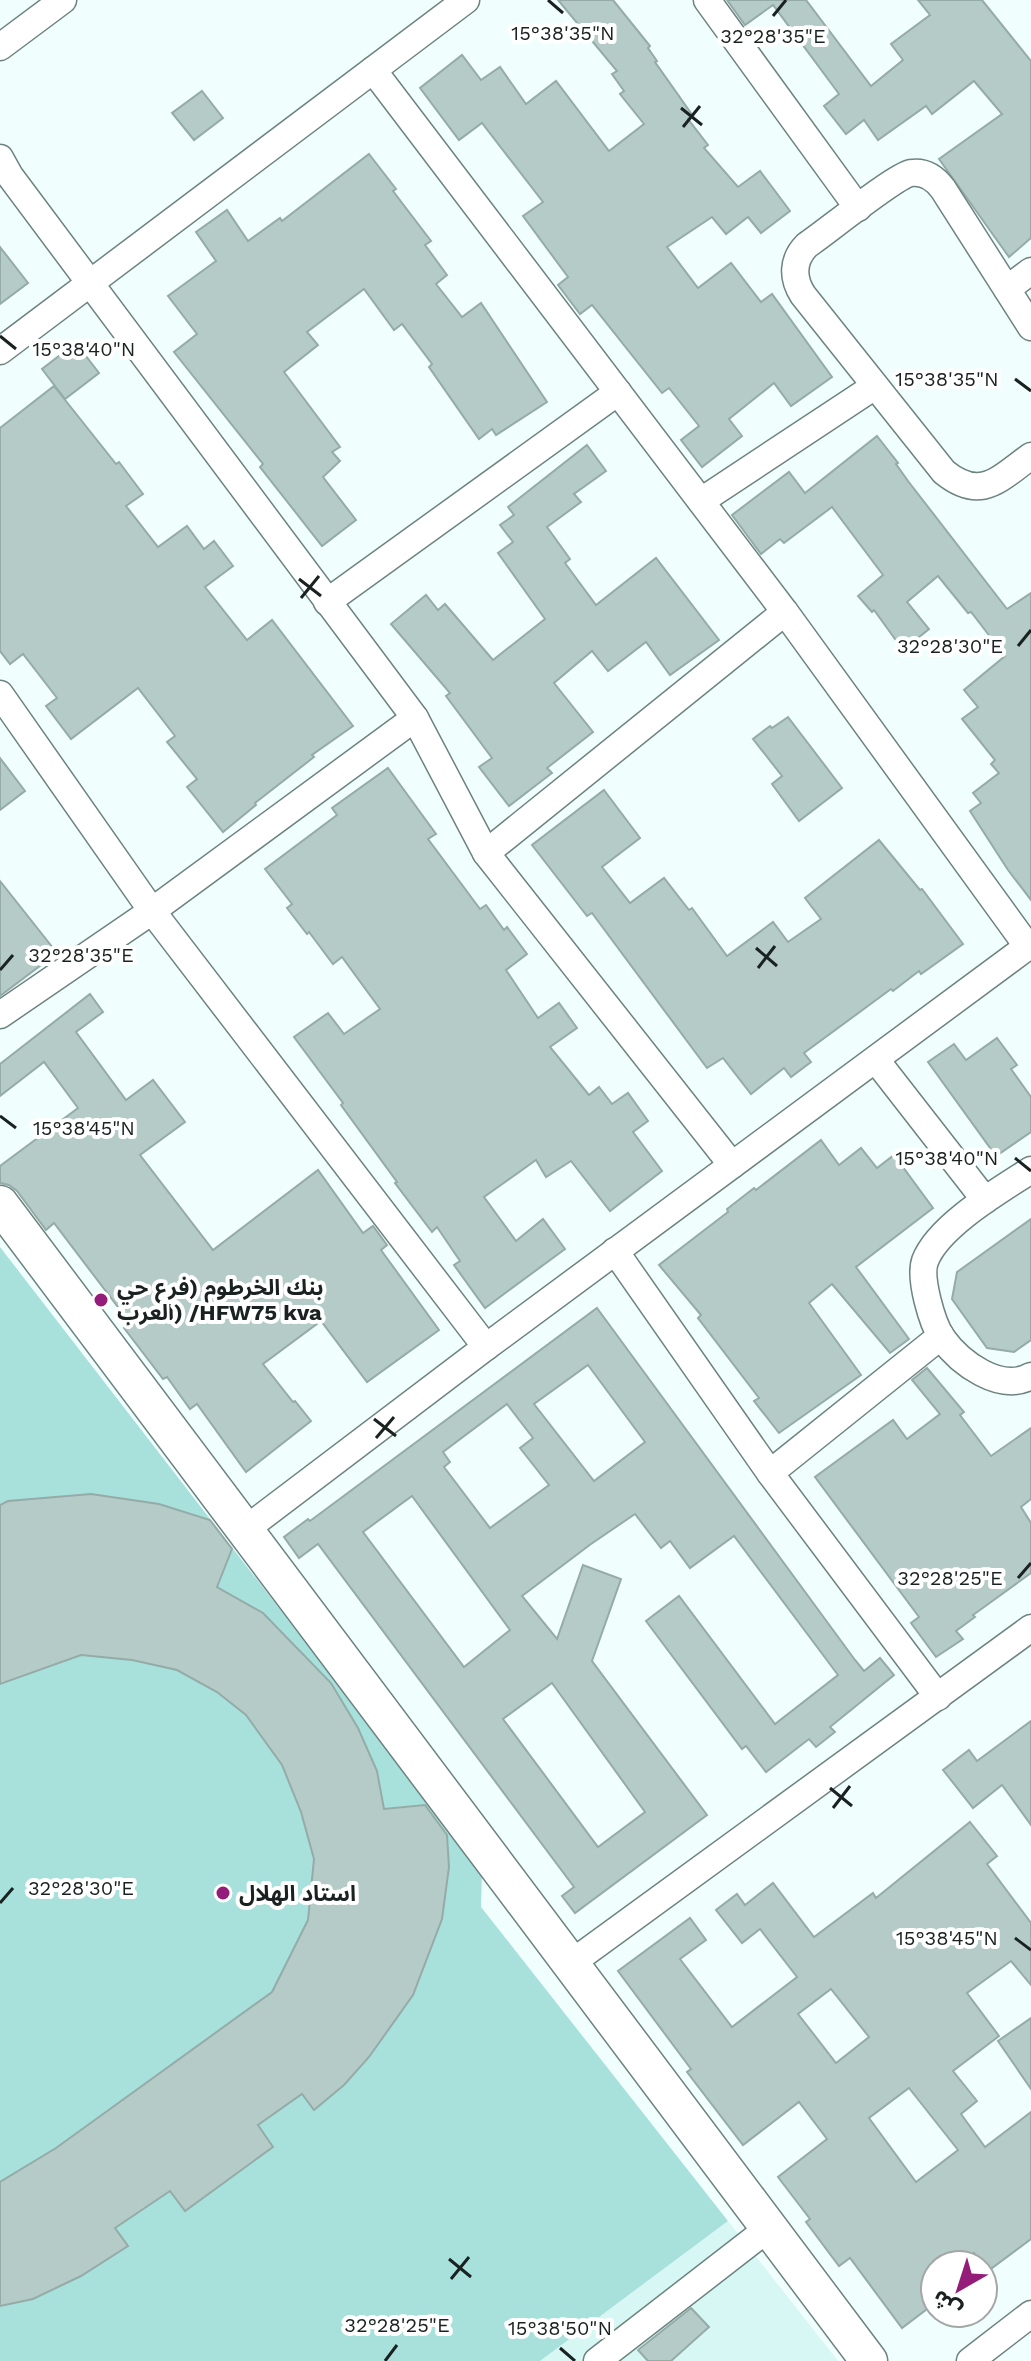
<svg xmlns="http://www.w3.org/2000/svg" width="1031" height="2361" font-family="'Work Sans','Noto Sans Arabic',sans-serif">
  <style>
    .built { fill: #d6f7f3 }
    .green { fill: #a8e1dc }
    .building { fill: #b4cbc8; stroke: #95aba8; stroke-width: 2; fill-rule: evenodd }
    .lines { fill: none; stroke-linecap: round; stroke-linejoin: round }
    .street-casing { stroke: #6d8380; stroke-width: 29 }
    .secondary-casing { stroke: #6d8380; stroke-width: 39 }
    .street { stroke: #fff; stroke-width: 26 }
    .secondary { stroke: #fff; stroke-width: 36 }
    .ticks { fill: none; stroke: #1a2221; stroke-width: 3 }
    .poi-dot { fill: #941d7a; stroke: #fff; stroke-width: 3 }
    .labels { text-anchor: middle; stroke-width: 8; stroke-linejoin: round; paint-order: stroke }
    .poi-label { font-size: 22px; font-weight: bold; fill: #1a2221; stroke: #fff; text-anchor: start }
    .ticks-label { font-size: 20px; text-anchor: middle; fill: #1a2221; stroke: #fff; stroke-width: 8; stroke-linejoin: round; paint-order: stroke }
  </style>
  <rect width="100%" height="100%" fill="#f0fefd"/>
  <!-- built -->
  <polygon class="built" points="728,2221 838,2361 540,2361"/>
  <!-- green -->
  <polygon class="green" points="0,1247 482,1871 481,1907 728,2221 540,2361 0,2361"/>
  <!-- building -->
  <g class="building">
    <polygon points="558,0 613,0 650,46 648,48 657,61 655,62 693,116 688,119 708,145 704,148 738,187 760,171 790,211 761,233 748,217 726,234 712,217 667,247 698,288 731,263 761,302 772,294 832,377 791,406 774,383 729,419 742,436 702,467 681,440 699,426 669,388 662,393 592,305 580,314 558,285 568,277 523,216 543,202 482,123 459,140 420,88 462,55 481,80 500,67 526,104 556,81 609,151 644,124 620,94 624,91 612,74 617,71"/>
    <polygon points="727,0 806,0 871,86 903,60 891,44 930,15 918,0 982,0 1031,61 1031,238 1009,257 939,159 1002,114 974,81 932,114 926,106 878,140 864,120 846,134 824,106 839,94 773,5 745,25"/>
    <polygon points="202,91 223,118 194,140 172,113"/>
    <polygon points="369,154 396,189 393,191 431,241 425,245 447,275 436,284 462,317 481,303 547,402 496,435 492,429 479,439 429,367 432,364 402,324 394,330 364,289 307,332 318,345 284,372 340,447 332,452 340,461 323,477 356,520 322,546 260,467 263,464 174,352 197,334 168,296 216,261 196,232 227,210 248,241 280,218 282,221"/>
    <polygon points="0,247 28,283 0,304"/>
    <polygon points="76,343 99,373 65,399 42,369"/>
    <polygon points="54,386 116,464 119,462 143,494 126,506 158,547 187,526 204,549 214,541 233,566 205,587 247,640 272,620 353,726 312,755 314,757 255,803 256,805 223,832 187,787 197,779 167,742 175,736 138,688 71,739 46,706 57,698 23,654 10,664 0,651 0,428"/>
    <polygon points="877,436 898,463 896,464 908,481 1007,609 1031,593 1031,900 1008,870 970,811 981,803 973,793 999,773 991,764 995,760 962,719 978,707 964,690 1005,656 971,612 968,613 938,576 907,602 929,629 903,650 874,610 872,612 858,596 883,575 832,507 784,543 780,539 761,554 732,515 789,472 805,493"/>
    <polygon points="587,445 606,471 574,494 581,502 547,527 570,559 565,563 596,605 656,558 719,640 670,675 646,642 608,671 592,651 554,683 593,732 547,768 552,773 509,806 479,767 492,758 446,696 450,693 391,624 426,595 438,610 445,604 493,660 545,619 498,553 513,542 500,525 514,515 508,507"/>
    <polygon points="788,717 842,788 799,821 772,784 782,776 753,739 770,726 772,728"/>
    <polygon points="0,758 25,791 0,810"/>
    <polygon points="388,768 436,834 428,839 480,909 486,905 504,930 507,927 527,954 506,970 538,1018 559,1003 577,1028 550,1047 589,1095 599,1087 612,1104 628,1093 648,1121 633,1132 662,1171 610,1211 571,1161 546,1177 536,1160 484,1197 516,1241 543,1219 565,1249 485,1308 454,1265 460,1261 437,1227 432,1232 395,1183 397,1182 341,1105 343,1103 294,1037 328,1013 344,1034 380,1009 342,957 333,964 309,932 307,934 287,908 292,904 265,869 337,815 332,808"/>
    <polygon points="604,790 640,838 602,867 630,903 664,878 689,910 692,908 727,956 773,922 788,942 821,919 805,898 879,840 920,890 922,889 963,944 921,974 919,971 893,991 891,989 804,1053 811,1062 791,1077 784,1068 751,1094 723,1058 707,1068 592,913 587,916 532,845"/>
    <polygon points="0,881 57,953 0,996"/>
    <polygon points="90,994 103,1012 76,1032 126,1100 153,1080 185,1122 140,1155 213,1250 318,1170 363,1233 373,1226 387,1245 381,1250 439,1330 367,1382 321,1321 263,1364 293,1402 295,1401 311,1421 246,1472 197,1404 190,1409 167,1377 163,1379 124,1328 130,1323 54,1223 46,1230 17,1191 9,1185 0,1183 0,1166 78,1108 44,1062 0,1096 0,1064"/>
    <polygon points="997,1038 1017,1065 1011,1069 1031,1097 1031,1132 996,1156 928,1062 954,1044 966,1060"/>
    <polygon points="821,1140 839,1165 861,1148 877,1168 894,1155 933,1208 856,1267 909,1339 890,1353 832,1284 809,1303 861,1375 779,1433 754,1401 759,1398 698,1318 701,1315 659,1265 728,1212 727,1209 754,1188 756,1190"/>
    <polygon points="1031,1219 1031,1340 1014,1352 987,1348 952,1299 957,1272"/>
    <path d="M597,1308L855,1660L864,1671L880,1658L894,1675L830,1727L835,1732L816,1747L809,1739L766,1772L746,1746L742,1749L646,1621L679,1596L775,1724L838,1675L734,1536L690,1568L670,1541L661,1548L635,1514L591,1544L522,1596L557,1639L583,1565L621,1579L592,1661L707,1815L575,1913L562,1896L574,1887L318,1544L299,1558L284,1537L308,1519L310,1521ZM588,1365L645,1442L594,1481L534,1404ZM507,1404L533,1438L520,1448L549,1485L490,1528L444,1467L450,1462L443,1452ZM412,1496L510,1630L464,1667L363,1532ZM552,1683L645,1812L598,1847L503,1719Z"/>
    <polygon points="927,1368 964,1412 960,1415 991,1456 1031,1428 1031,1499 1021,1507 1031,1523 1031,1573 973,1615 975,1617 956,1631 963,1639 936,1657 911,1623 919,1617 815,1477 893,1420 907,1439 940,1414 912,1380"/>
    <polygon points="91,1494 159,1504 210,1520 232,1549 217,1587 263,1613 331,1683 358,1728 377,1771 384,1809 425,1805 447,1835 449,1867 442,1919 413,1995 369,2057 344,2085 314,2110 302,2094 258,2125 273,2147 185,2211 170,2191 115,2228 128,2246 81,2276 33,2299 0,2306 0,2182 56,2148 272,1992 308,1920 314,1859 301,1812 282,1765 246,1715 217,1692 177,1670 132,1660 81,1655 0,1684 0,1505 8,1501"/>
    <polygon points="1031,1721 1031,1825 1002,1785 973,1808 943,1770 969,1750 977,1761"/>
    <path d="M970,1822L997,1856L987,1864L1031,1923V1985L1011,1961L967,1993L999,2036L953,2071L977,2101L961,2114L985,2147L1031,2112V2239L988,2271L974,2253L958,2265H935V2303L902,2328L850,2258L839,2266L806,2222L810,2219L778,2177L827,2139L799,2102L743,2145L687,2072L691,2069L618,1971L690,1918L706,1940L680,1959L732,2027L797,1977L760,1929L742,1943L716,1910L737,1894L745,1905L773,1883L814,1937L873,1893L876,1898ZM831,1989L869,2037L836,2063L798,2014ZM909,2088L958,2150L916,2182L869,2118Z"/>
    <polygon points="1031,2018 1031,2089 998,2041"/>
    <polygon points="691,2308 709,2327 671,2361 648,2361 638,2350"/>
  </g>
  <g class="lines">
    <!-- street casing -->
    <g class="street-casing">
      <g id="street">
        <polyline points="707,0 858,208"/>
        <polyline points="0,47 63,0"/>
        <polyline points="373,70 785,612 1028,947"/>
        <polyline points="0,158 10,176 415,718 486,853 732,1165"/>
        <polyline points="1007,289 1031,271"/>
        <path d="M1031,327L943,189C935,178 925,171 911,173C895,176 825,233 807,245C792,260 792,278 803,295L944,472C981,502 999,479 1031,456"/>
        <polyline points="0,351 466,0"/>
        <polyline points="701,501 875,386"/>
        <polyline points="327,602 618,392"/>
        <polyline points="0,694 152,911 486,1347"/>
        <polyline points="486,853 785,612"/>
        <polyline points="0,1015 152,911 415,718"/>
        <polyline points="876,1060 985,1200"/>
        <path d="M1031,1170C1000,1190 938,1226 925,1261C919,1278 932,1323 942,1338C960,1363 1000,1393 1031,1376"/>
        <polyline points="615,1251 770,1473 938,1697"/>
        <polyline points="770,1473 941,1336"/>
        <polyline points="246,1529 486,1347 1031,944"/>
        <polyline points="570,1964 1031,1628"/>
        <polyline points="597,2361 770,2227"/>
        <polyline points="970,2361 1031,2314"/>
      </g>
    </g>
    <!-- secondary casing -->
    <g class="secondary-casing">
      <polyline id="secondary" points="0,1204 869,2361"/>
    </g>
    <!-- street -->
    <use href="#street" class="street"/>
    <!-- secondary -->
    <use href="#secondary" class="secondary"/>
  </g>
  <!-- ticks -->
  <path class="ticks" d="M548,0L563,13M773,16L786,0M681,108L702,125M683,127L700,106M0,336L16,349M1015,379L1031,391M299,579L321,596M301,598L319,576M1018,646L1031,630M756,948L777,966M758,968L775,946M0,970L13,955M0,1116L16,1128M1015,1158L1031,1171M374,1419L396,1436M376,1438L394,1417M1018,1578L1031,1563M830,1788L852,1806M833,1808L850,1786M0,1903L13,1888M1015,1938L1031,1950M449,2259L471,2277M451,2279L469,2257M560,2348L575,2361M385,2361L397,2345"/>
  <!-- markers -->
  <g class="poi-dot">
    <circle cx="101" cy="1300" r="8"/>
    <circle cx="223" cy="1893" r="8"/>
  </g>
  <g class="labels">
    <!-- poi labels -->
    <g class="poi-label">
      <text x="117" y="1295">بنك الخرطوم (فرع حي<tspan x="117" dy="25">العرب) /HFW75 kva</tspan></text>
      <text x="239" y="1901">استاد الهلال</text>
    </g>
  </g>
  <g class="ticks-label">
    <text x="563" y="40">15°38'35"N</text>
    <text x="773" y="43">32°28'35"E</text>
    <text x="84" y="356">15°38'40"N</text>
    <text x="947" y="386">15°38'35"N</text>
    <text x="950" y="653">32°28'30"E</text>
    <text x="81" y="962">32°28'35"E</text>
    <text x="84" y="1135">15°38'45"N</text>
    <text x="947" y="1165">15°38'40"N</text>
    <text x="950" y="1585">32°28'25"E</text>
    <text x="81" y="1895">32°28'30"E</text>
    <text x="947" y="1945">15°38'45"N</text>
    <text x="397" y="2332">32°28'25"E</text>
    <text x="560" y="2335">15°38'50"N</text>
  </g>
  <!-- north arrow -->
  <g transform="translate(959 2289) rotate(219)"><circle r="38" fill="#ffffff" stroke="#a3a7a6" stroke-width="2"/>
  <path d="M0-6L14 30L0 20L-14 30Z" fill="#941d7a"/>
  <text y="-12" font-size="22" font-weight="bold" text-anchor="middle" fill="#1a2221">ش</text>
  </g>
</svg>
